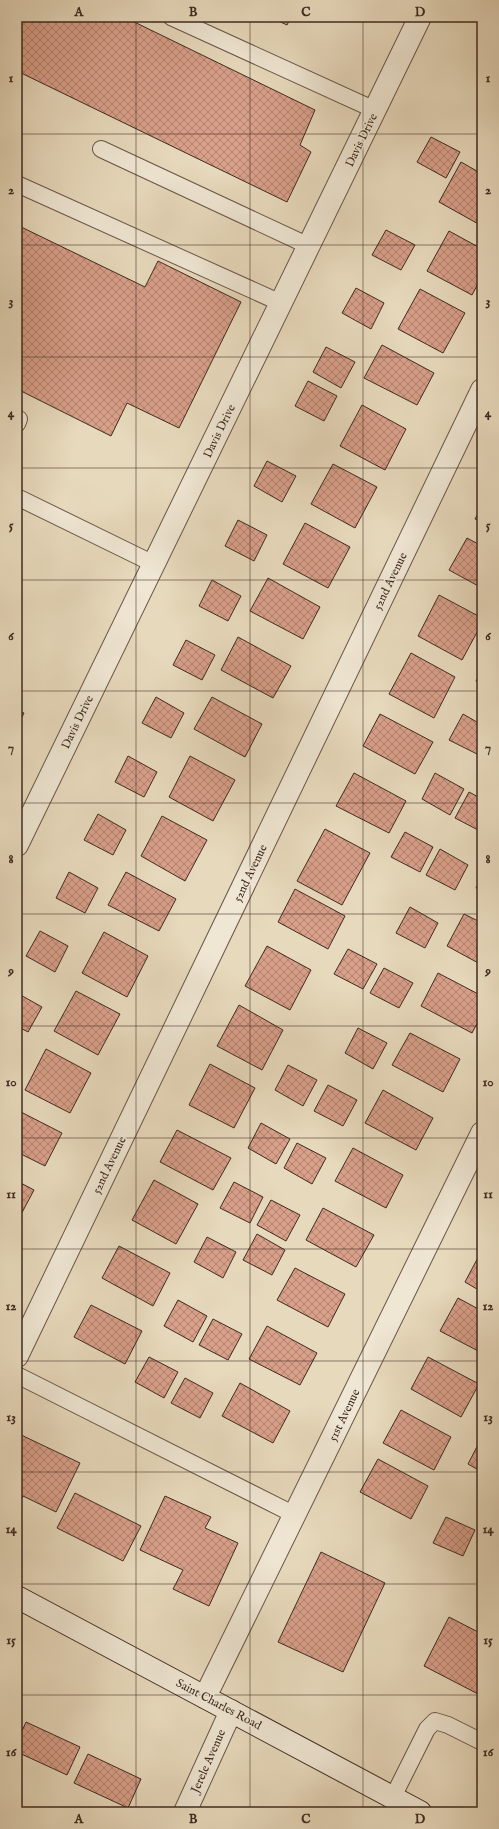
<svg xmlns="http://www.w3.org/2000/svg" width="499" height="1829" font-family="'IM FELL English',serif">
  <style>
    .building { fill: url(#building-cross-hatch); stroke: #3f2a21 }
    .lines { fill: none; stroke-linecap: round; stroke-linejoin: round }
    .lane-casing { stroke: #695648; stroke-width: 18 }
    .street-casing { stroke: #695648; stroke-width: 24 }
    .secondary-casing { stroke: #3f2a21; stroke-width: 24 }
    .lane { stroke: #efe6d3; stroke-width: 16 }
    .street { stroke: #efe6d3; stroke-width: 22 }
    .secondary { stroke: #efe6d3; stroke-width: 22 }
    .grid { fill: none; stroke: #3f2a21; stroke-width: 1; stroke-opacity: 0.55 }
    .labels { text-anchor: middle; stroke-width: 3; stroke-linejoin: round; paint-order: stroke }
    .street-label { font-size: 12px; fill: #3f2a21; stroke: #efe6d3 }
    .neatline { fill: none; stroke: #3f2a21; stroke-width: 1.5 }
    .grid-label { font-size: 13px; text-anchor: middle; font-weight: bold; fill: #3f2a21 }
  </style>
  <defs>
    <pattern id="building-cross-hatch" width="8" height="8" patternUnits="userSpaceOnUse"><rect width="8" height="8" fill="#d89f89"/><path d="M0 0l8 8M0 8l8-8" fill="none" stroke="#b18270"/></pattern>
  </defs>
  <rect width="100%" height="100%" fill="#e7d9bc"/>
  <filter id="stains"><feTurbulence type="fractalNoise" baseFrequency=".005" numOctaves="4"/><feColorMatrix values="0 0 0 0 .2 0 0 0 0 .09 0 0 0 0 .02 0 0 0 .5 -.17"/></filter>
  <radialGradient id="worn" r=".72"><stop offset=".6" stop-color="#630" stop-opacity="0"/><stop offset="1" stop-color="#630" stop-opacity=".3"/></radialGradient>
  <!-- building -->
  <g class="building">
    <polygon points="17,17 124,17 315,110 300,145 311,152 287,202 17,71"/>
    <polygon points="270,17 291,17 287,25"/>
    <polygon points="431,137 460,152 446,178 417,162"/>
    <polygon points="461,162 482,174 482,226 439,202"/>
    <polygon points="17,225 145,287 158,261 241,302 179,428 127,403 111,436 17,389"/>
    <polygon points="386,230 415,245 401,270 372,255"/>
    <polygon points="449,231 482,249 482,276 472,295 427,271"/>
    <polygon points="356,288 384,303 371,329 342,313"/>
    <polygon points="420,289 465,313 443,353 398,329"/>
    <polygon points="382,345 434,373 417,405 364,378"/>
    <polygon points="326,347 355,362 341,388 313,372"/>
    <polygon points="308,381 337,396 324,421 295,406"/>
    <polygon points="362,405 406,429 385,470 340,446"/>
    <polygon points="267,461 296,476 282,502 254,486"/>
    <polygon points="333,464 377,487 355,528 311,504"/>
    <polygon points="482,506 482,522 475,519"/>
    <polygon points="238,520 267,535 254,561 225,546"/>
    <polygon points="305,523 350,547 328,588 283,564"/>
    <polygon points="467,538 482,546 482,588 449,570"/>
    <polygon points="268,578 320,607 303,639 250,611"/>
    <polygon points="212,580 241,596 228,621 199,606"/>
    <polygon points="439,595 482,618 482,623 462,660 418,636"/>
    <polygon points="238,637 291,666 273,698 221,670"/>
    <polygon points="186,640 215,655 202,680 173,665"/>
    <polygon points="411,653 455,677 434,718 389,694"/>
    <polygon points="482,670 482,684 476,681"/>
    <polygon points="156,697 184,713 171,738 142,723"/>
    <polygon points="212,697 262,724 245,757 194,729"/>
    <polygon points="17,710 24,713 17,728"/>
    <polygon points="380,714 433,742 415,774 363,746"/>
    <polygon points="463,714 482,725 482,748 479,755 449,740"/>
    <polygon points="128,756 157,772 144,797 115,782"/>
    <polygon points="190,756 235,780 213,821 169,797"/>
    <polygon points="354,773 406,801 389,833 336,806"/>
    <polygon points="435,773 464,789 450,815 422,799"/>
    <polygon points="469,792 482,799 482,832 455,818"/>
    <polygon points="98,814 126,830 113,855 84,840"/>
    <polygon points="162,816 207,840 185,881 141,856"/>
    <polygon points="325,829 370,853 342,905 297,881"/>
    <polygon points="405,832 433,847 420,872 391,857"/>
    <polygon points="440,849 468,865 455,890 426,875"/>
    <polygon points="69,872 98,888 85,913 56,898"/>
    <polygon points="126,872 176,899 159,931 108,905"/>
    <polygon points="482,877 482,891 476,888"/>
    <polygon points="295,889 345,916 328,949 278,922"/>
    <polygon points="410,907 438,923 425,948 396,933"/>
    <polygon points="464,914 482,923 482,965 447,946"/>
    <polygon points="40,931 68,946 55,972 26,956"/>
    <polygon points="104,932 148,956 127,997 82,973"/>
    <polygon points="267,946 311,970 290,1010 245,986"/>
    <polygon points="348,949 377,964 363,989 334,974"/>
    <polygon points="384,968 413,983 399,1008 370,993"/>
    <polygon points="438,973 482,996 482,1014 472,1033 421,1006"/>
    <polygon points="76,991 120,1014 98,1055 54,1031"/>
    <polygon points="17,993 42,1007 28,1032 17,1026"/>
    <polygon points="239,1005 283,1030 262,1070 217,1046"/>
    <polygon points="358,1028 387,1043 373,1069 345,1053"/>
    <polygon points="410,1033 460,1059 443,1092 392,1065"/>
    <polygon points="46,1049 91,1073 70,1113 25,1090"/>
    <polygon points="210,1064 255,1088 234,1128 189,1105"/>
    <polygon points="288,1065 317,1080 303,1106 275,1090"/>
    <polygon points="328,1085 357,1100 343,1126 314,1111"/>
    <polygon points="383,1090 433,1118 416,1150 365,1123"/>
    <polygon points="17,1110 62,1133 45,1166 17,1152"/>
    <polygon points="261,1123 290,1139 276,1164 248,1148"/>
    <polygon points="177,1130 231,1158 213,1190 160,1162"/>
    <polygon points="297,1143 326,1158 312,1184 284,1168"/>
    <polygon points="353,1148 403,1175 386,1208 335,1181"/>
    <polygon points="154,1180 198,1204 176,1244 132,1220"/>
    <polygon points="17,1181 34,1190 17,1222"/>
    <polygon points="234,1182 263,1197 250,1223 220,1208"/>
    <polygon points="271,1200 300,1215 286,1241 257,1225"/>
    <polygon points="323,1208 374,1235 356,1267 306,1240"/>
    <polygon points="257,1234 285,1250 272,1275 243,1260"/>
    <polygon points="207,1237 236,1252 223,1278 194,1262"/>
    <polygon points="119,1246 170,1273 153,1306 102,1278"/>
    <polygon points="482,1250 482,1292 465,1282"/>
    <polygon points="295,1268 345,1294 328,1327 277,1300"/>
    <polygon points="458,1298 482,1311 482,1353 440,1331"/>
    <polygon points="178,1300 207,1316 193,1342 164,1326"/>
    <polygon points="91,1305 142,1331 125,1364 74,1337"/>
    <polygon points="213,1319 242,1334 228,1360 199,1345"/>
    <polygon points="267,1326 317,1353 300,1385 249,1359"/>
    <polygon points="149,1357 178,1372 164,1398 135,1382"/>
    <polygon points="428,1357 479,1384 461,1417 411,1389"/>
    <polygon points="185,1378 213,1393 200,1418 171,1403"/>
    <polygon points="240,1383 290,1411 273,1443 222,1416"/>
    <polygon points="401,1410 451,1437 434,1470 383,1443"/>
    <polygon points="17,1433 80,1463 56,1512 23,1496 17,1509"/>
    <polygon points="481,1439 482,1439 482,1472 468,1464"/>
    <polygon points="378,1459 428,1486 411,1519 360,1492"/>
    <polygon points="75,1493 141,1526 123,1561 57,1528"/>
    <polygon points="165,1496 211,1517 205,1528 238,1543 209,1606 173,1589 183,1570 140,1550"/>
    <polygon points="446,1517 475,1530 463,1556 433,1543"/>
    <polygon points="321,1552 385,1583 343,1672 278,1642"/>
    <polygon points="449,1617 482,1634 482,1696 424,1666"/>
    <polygon points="26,1722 80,1747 67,1775 17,1752 17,1742"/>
    <polygon points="88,1754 141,1779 128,1808 74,1783"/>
  </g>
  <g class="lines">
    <!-- lane casing -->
    <g class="lane-casing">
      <g id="lane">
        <polyline points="171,17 375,110"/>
        <polyline points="101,149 309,246"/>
        <polyline points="17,184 281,303"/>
        <polyline points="17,419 19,419 17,424"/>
        <polyline points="17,497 154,564"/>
        <polyline points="17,1375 295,1515"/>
        <polyline points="393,1797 427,1729 435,1721 448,1725 482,1742"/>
      </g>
    </g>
    <!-- street casing -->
    <g class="street-casing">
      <g id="street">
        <polyline points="17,845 420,17"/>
        <polyline points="17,1356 482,390"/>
        <polyline points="205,1697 482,1133"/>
        <polyline points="185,1812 231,1711"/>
      </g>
    </g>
    <!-- secondary casing -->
    <g class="secondary-casing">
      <polyline id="secondary" points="17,1597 420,1812"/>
    </g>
    <!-- lane -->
    <use href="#lane" class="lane"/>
    <!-- street -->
    <use href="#street" class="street"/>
    <!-- secondary -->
    <use href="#secondary" class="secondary"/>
  </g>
  <!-- grid -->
  <path class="grid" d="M136,17V1812M250,17V1812M363,17V1812M17,134H482M17,245H482M17,357H482M17,468H482M17,580H482M17,691H482M17,803H482M17,914H482M17,1026H482M17,1138H482M17,1249H482M17,1361H482M17,1472H482M17,1584H482M17,1695H482"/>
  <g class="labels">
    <!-- street labels -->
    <g class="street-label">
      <text transform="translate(361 140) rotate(-64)" y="4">Davis Drive</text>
      <text transform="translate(219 431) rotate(-64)" y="4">Davis Drive</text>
      <text transform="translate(390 581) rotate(-64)" y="4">52nd Avenue</text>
      <text transform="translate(77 722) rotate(-64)" y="4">Davis Drive</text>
      <text transform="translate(250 873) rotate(-64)" y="4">52nd Avenue</text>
      <text transform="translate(109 1165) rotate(-64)" y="4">52nd Avenue</text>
      <text transform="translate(344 1415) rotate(-64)" y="4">51st Avenue</text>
      <text transform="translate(219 1704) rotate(28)" y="4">Saint Charles Road</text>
      <text transform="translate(208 1761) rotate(-66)" y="4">Jerele Avenue</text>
    </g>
  </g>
  <!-- margin -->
  <rect width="499" height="1829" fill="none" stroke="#e7d9bc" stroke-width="44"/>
  <rect x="22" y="22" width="455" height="1785" class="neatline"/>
  <g class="grid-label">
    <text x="79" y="16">A</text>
    <text x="193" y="16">B</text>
    <text x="306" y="16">C</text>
    <text x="420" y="16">D</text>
    <text x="11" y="82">1</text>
    <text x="488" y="82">1</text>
    <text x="11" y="194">2</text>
    <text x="488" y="194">2</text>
    <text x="11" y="305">3</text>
    <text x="488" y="305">3</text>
    <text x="11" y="417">4</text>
    <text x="488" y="417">4</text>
    <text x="11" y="529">5</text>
    <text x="488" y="529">5</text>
    <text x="11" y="640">6</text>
    <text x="488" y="640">6</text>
    <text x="11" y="752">7</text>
    <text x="488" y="752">7</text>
    <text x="11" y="863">8</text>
    <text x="488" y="863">8</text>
    <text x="11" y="975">9</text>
    <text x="488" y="975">9</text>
    <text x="11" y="1086">10</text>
    <text x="488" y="1086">10</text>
    <text x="11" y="1198">11</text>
    <text x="488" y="1198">11</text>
    <text x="11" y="1310">12</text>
    <text x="488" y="1310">12</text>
    <text x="11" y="1421">13</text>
    <text x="488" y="1421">13</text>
    <text x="11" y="1533">14</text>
    <text x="488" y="1533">14</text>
    <text x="11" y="1644">15</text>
    <text x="488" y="1644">15</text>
    <text x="11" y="1756">16</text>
    <text x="488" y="1756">16</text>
    <text x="79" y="1823">A</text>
    <text x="193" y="1823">B</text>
    <text x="306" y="1823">C</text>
    <text x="420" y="1823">D</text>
  </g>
  <rect width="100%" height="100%" filter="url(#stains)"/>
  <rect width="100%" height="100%" fill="url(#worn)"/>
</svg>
